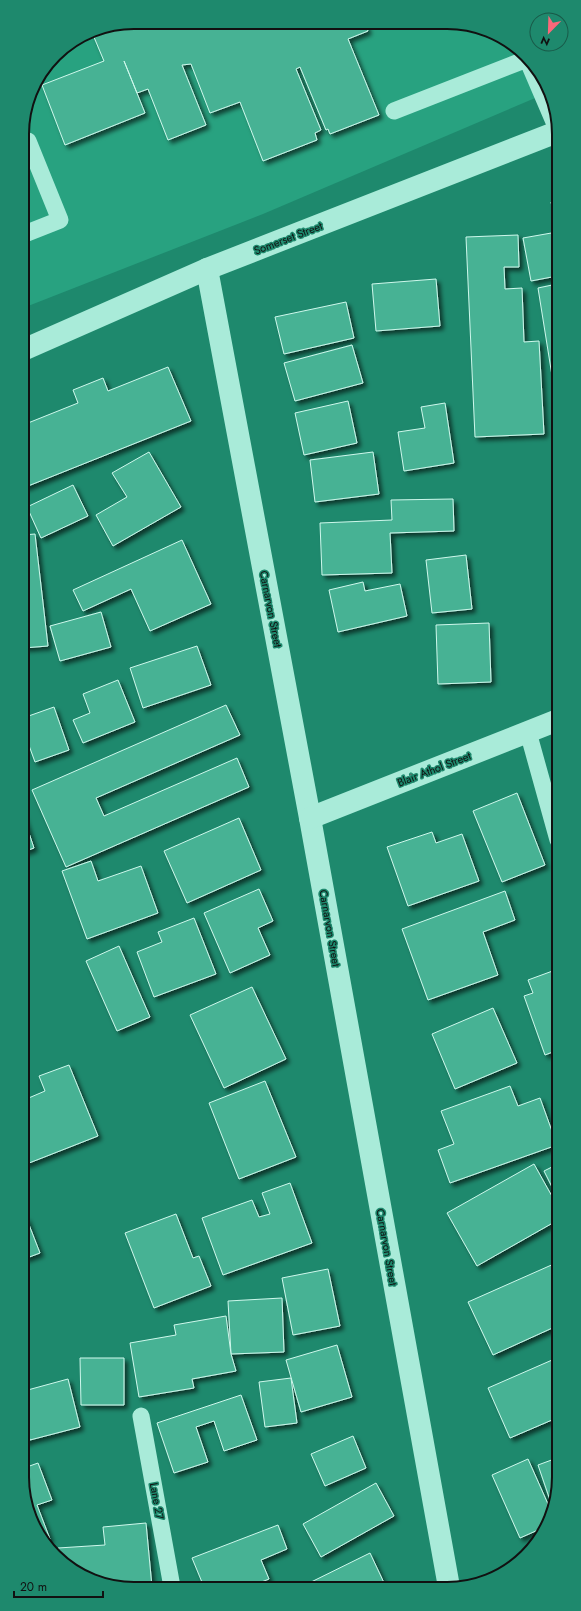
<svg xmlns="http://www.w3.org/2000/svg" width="581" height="1611" font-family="Jost,sans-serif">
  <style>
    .green { fill: #28a280 }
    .building { fill: #47b294; stroke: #cef8ec; filter: url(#shadow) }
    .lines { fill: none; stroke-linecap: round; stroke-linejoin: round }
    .lane { stroke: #a9ebd9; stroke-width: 17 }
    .street { stroke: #a9ebd9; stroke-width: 22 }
    .labels { text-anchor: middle; stroke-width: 3; stroke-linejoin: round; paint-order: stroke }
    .street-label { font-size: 11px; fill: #111; stroke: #1e896d }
    .rim { fill: none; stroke: #111; stroke-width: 2 }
  </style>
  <defs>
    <filter id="shadow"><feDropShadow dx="3.5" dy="3.5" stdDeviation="2" flood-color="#0009"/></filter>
  </defs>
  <rect width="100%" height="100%" fill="#1e896d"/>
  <!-- green -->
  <polygon class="green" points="134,22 469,24 526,55 547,93 263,214 23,308 22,126 34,84 60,50 91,30"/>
  <!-- building -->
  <g class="building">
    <polygon points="134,22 365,24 368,31 348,39 379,115 330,134 328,129 326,130 300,67 296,69 321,130 315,133 317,140 263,161 240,102 210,113 191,64 182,65 206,125 168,140 148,89 137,93 124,61 145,113 65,145 42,85 104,61 91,30"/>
    <polygon points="557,201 557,276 531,281 523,238 557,232 551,202"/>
    <polygon points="518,235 519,267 504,267 505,289 522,288 524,342 539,341 544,434 475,437 466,237"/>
    <polygon points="436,279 440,326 376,331 372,284"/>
    <polygon points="557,284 557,407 538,288"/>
    <polygon points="346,302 354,338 284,354 275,317"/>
    <polygon points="352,345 363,383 295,401 284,363"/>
    <polygon points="168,367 191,421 23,488 23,425 78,403 73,390 103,378 108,391"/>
    <polygon points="348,401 357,443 304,455 295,413"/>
    <polygon points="445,403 454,463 404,471 398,432 425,428 421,407"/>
    <polygon points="149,452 181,507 113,546 96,515 127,497 112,473"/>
    <polygon points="373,452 379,494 315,502 310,460"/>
    <polygon points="73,485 88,516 41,538 27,507"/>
    <polygon points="453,499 454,531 390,533 392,573 322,575 320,523 392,520 391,500"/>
    <polygon points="35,534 48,646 23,648 23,535"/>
    <polygon points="182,540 211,604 150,631 131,589 83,611 73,590"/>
    <polygon points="466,555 472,609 432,613 426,560"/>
    <polygon points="363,582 365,591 400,584 407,616 338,632 329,590"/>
    <polygon points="101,612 111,647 60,661 50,626"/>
    <polygon points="489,623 491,682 438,684 436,625"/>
    <polygon points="197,646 211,685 143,708 130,668"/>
    <polygon points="118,680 135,722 83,743 73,720 90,713 83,694"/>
    <polygon points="226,705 240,735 96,798 104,816 237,758 249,787 66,867 32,790"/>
    <polygon points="54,707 69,750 35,762 23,729 23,718"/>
    <polygon points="517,793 545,865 502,882 473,811"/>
    <polygon points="23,815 34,848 23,852"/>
    <polygon points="239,818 261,870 187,903 164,851"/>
    <polygon points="432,832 436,843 462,834 479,881 408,906 387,847"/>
    <polygon points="91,861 98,881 141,866 158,913 87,939 62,871"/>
    <polygon points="259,889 273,921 258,928 270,955 230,973 204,913"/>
    <polygon points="505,891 515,920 483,932 498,975 428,1000 402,929"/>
    <polygon points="194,918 216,974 154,997 137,952 162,942 158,932"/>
    <polygon points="119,946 150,1017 117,1031 86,961"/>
    <polygon points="558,969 558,1050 545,1055 524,996 533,993 528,980"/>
    <polygon points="252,987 286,1059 224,1088 190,1015"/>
    <polygon points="493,1008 517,1063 455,1089 432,1034"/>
    <polygon points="69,1065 98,1136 24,1165 24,1100 45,1091 39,1076"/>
    <polygon points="265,1081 296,1157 239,1179 209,1103"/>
    <polygon points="510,1086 518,1106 540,1098 557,1145 450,1183 438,1150 454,1144 441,1111"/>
    <polygon points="534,1164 558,1207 558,1220 477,1266 447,1213"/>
    <polygon points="558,1164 558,1199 544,1171"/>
    <polygon points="290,1183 312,1243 223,1275 202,1218 252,1200 259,1217 270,1214 262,1193"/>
    <polygon points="176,1214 193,1258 199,1256 211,1286 154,1308 125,1233"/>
    <polygon points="26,1217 40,1253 24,1259 24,1218"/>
    <polygon points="556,1263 558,1269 559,1325 493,1355 468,1302"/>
    <polygon points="328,1269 340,1326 293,1335 282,1278"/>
    <polygon points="282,1298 284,1352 231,1354 228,1301"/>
    <polygon points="226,1316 231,1354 236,1371 192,1379 194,1388 139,1397 130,1343 176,1335 174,1325"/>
    <polygon points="337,1345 352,1397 301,1412 286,1360"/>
    <polygon points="559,1357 559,1417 510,1438 488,1388"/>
    <polygon points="80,1358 124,1358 124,1405 81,1405"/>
    <polygon points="291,1378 297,1423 265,1427 259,1382"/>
    <polygon points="68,1379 80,1427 30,1440 24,1417 24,1391"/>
    <polygon points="241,1395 257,1440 224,1451 214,1421 196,1427 208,1462 174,1473 157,1423"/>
    <polygon points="24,1425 30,1440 24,1443"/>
    <polygon points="353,1436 366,1468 325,1486 311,1454"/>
    <polygon points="559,1443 559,1484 553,1509 538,1465 557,1458 552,1445"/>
    <polygon points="528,1459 552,1513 551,1520 547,1526 520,1538 492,1475"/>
    <polygon points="38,1463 52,1500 37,1505 50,1539 46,1541 24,1499 24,1468"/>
    <polygon points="376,1483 394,1516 321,1557 303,1524"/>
    <polygon points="146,1523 152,1587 112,1587 59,1559 58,1548 105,1545 103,1527"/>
    <polygon points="278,1525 287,1549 261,1560 269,1579 249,1587 204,1587 192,1558"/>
    <polygon points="370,1553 386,1587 301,1587"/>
  </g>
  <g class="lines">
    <!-- lane -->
    <g class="lane">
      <polyline points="394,111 527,59 557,129"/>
      <polyline points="22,143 28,141 60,220 22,235"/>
      <polyline points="528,732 558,840"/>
      <polyline points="141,1416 172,1587"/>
    </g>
    <!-- street -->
    <g class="street">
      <polyline points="207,269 310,818 449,1587"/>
      <polyline points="23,350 207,269 557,132"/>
      <polyline points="310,818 558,720"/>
    </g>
  </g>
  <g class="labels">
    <!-- street labels -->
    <g class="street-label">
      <text transform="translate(288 238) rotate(-21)" y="4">Somerset Street</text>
      <text transform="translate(271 609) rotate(79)" y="4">Carnarvon Street</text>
      <text transform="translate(434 769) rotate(-21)" y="4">Blair Athol Street</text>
      <text transform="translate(330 928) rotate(80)" y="4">Carnarvon Street</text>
      <text transform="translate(387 1247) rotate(80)" y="4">Carnarvon Street</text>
      <text transform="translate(157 1501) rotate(80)" y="4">Lane 27</text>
    </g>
  </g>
  <!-- crop -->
  <path d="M0 0H581V1611H0ZM134 29H447A105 105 0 0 1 552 134V1477A105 105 0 0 1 447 1582H134A105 105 0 0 1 29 1477V134A105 105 0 0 1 134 29Z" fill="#1e896d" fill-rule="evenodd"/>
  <path class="rim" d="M134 29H447A105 105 0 0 1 552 134V1477A105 105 0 0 1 447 1582H134A105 105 0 0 1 29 1477V134A105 105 0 0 1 134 29Z"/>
  <!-- north arrow -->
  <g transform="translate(549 32) rotate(203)"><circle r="19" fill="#1e896d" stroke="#195948"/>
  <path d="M0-3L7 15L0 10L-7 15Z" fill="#fa687a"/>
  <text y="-6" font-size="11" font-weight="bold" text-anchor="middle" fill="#111111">N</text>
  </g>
  <!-- scale -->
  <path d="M14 1591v6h89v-6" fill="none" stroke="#111111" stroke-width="2"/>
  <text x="20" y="1591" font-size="12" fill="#111111" stroke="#1e896d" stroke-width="3" paint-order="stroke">20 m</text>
</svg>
